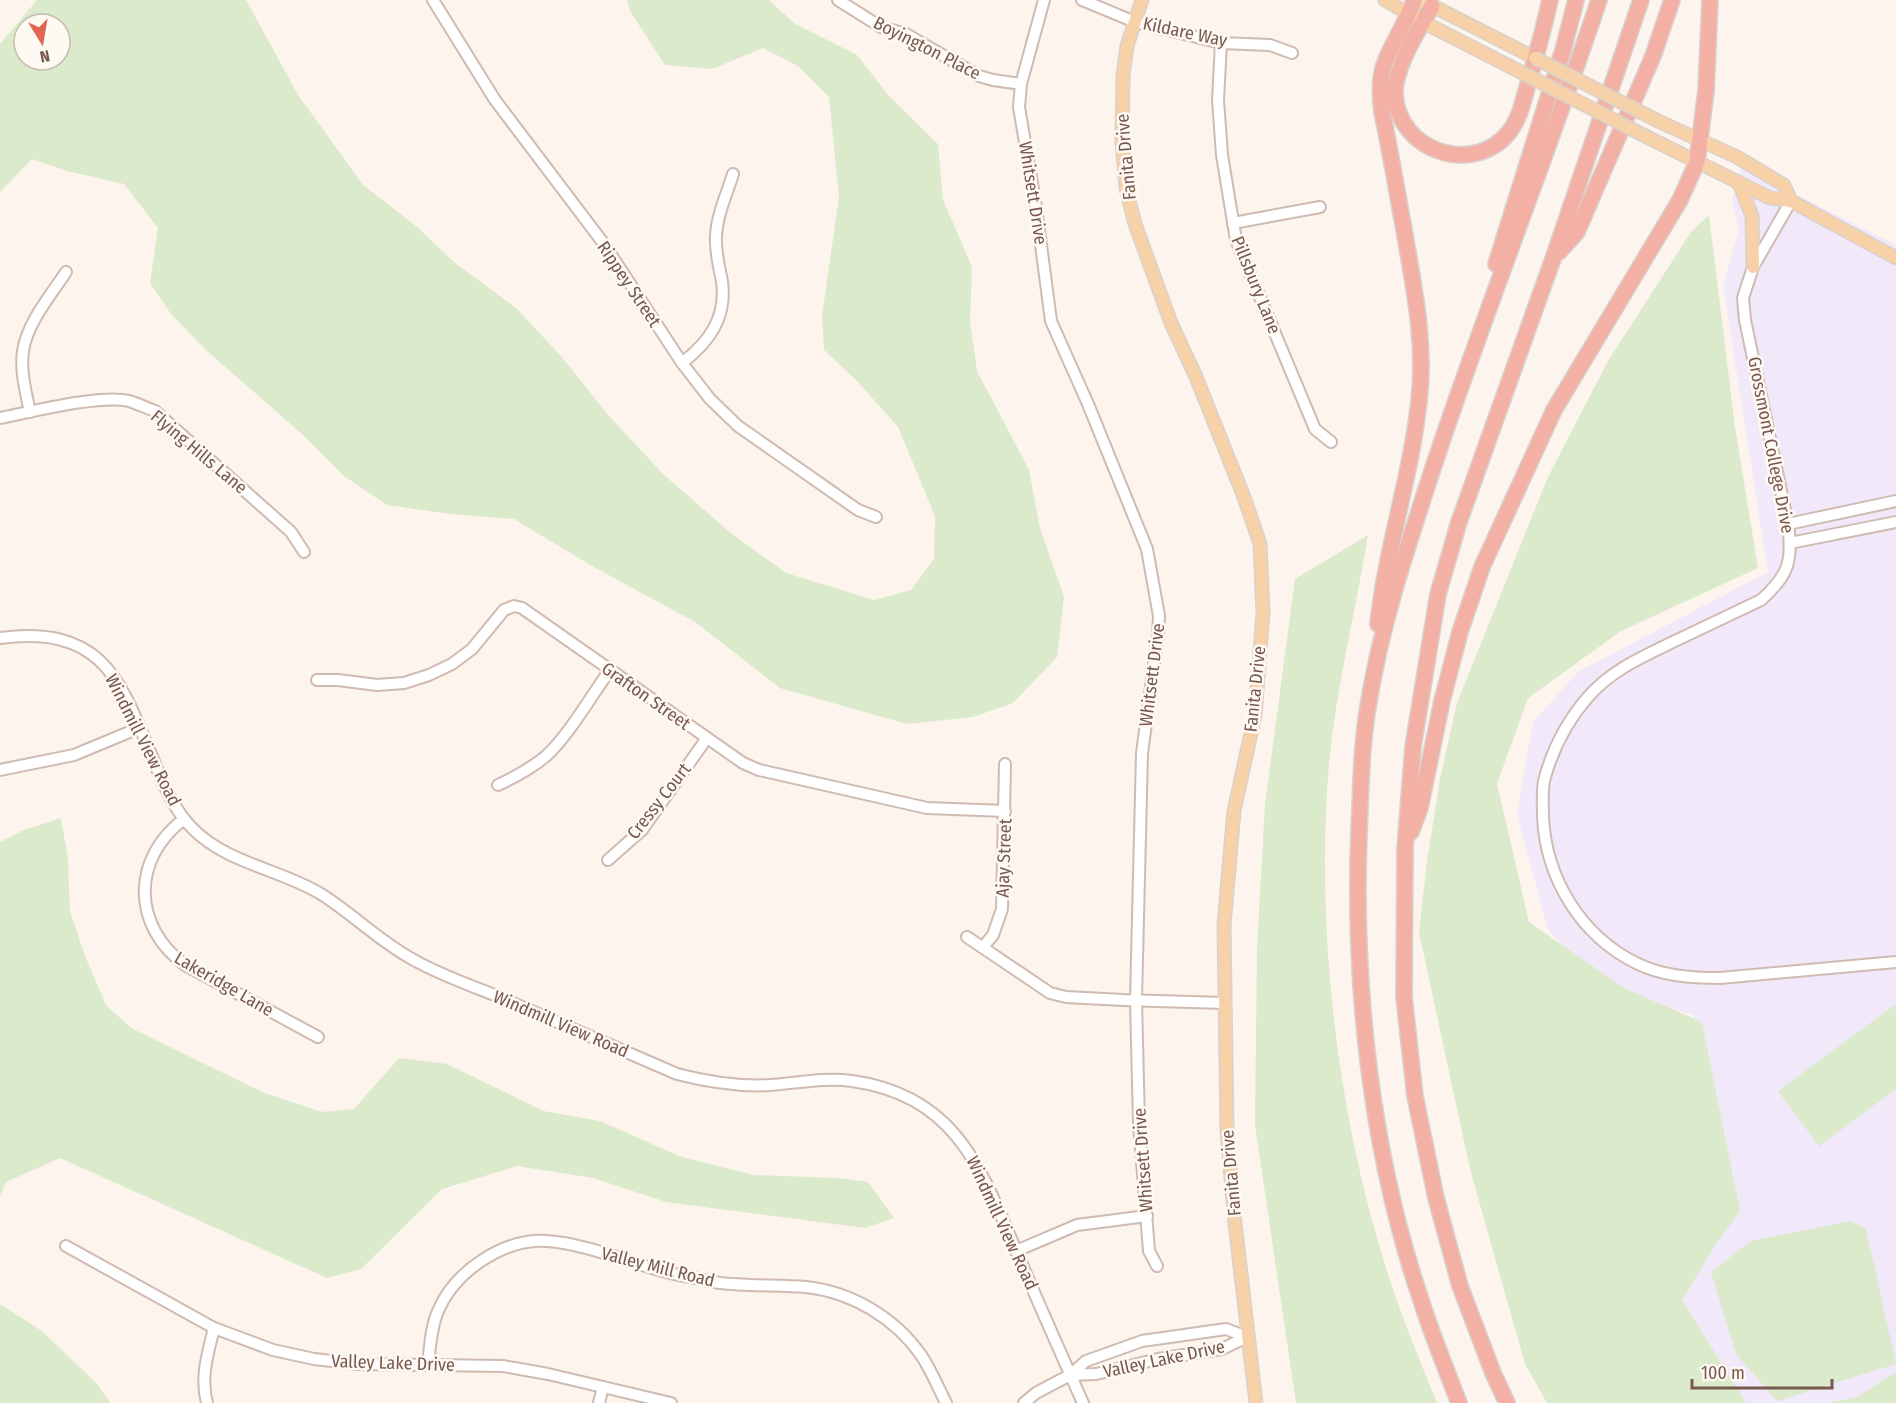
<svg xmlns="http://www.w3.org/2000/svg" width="1896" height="1403" font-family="'Fira Sans Condensed',sans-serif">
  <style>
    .education { fill: #f1e9f9 }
    .green { fill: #dbeaca; fill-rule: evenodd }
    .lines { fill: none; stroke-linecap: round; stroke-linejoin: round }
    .minor-casing { stroke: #cfbbb1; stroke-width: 14 }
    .major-casing { stroke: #d9d1ce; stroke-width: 15 }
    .highway-casing { stroke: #d9d1ce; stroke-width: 18 }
    .minor { stroke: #fff; stroke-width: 10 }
    .major { stroke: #f7d1a8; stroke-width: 12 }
    .highway { stroke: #f3b1a6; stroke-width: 15 }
    .major-bridge-casing { stroke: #d9d1ce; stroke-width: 15; stroke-linecap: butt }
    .major-bridge { stroke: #f7d1a8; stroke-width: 12 }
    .labels { text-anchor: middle; stroke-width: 5; stroke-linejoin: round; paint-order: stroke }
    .street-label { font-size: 18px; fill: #78594f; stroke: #fef9f3 }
  </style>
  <rect width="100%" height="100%" fill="#fcf4ed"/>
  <!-- education -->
  <polygon class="education" points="1741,167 1896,245 1896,1394 1850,1403 1734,1403 1682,1300 1731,1207 1693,1015 1603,988 1548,930 1517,814 1533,722 1578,672 1768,572 1723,285 1739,230 1732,200"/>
  <!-- green -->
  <g class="green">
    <path d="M37,0H246L298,95L363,185L416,226L455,263L516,308L561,356L608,415L664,475L732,534L786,573L874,600L911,590L934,559L935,516L898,427L857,381L824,350L822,316L839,197L829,97L798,66L763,48L712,69L665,65L630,11L627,0H769L795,24L857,55L888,95L938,144L943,200L972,267L970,321L977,371L1029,470L1040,528L1064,597L1057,657L1013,703L973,717L907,724L780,688L695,622L594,567L514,519L450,514L387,505L344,476L302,434L206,350L171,314L150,283L158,228L124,184L67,171L32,159L0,192V44ZM24,24H60V60H24Z"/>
    <polygon points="1709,215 1735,427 1758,568 1621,631 1528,698 1497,784 1529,922 1624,988 1702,1022 1740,1211 1716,1244 1682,1300 1746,1403 1547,1403 1525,1364 1470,1169 1419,932 1427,861 1440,779 1457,703 1548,477 1608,361 1691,232"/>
    <path d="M1368,535C1355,616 1334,695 1328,776C1316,946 1340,1137 1396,1298C1408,1333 1423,1368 1437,1403H1296L1255,1125L1257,950L1265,805L1295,579Z"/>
    <polygon points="61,818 68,859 70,911 85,956 106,1005 131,1028 262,1092 322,1112 354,1109 399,1058 447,1064 543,1111 600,1121 679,1156 753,1175 838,1178 868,1182 894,1218 865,1228 666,1202 593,1178 517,1166 442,1189 361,1269 327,1278 60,1158 6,1182 0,1196 0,842 24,830"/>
    <polygon points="1896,1004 1896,1089 1819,1146 1778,1091"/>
    <polygon points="1851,1221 1866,1229 1896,1364 1777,1401 1736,1354 1711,1272 1751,1241"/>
    <polygon points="0,1304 42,1331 98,1385 110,1403 0,1403"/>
    <polygon points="1896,1372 1896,1403 1827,1403 1857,1397"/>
  </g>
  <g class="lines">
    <!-- minor casing -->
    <g class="minor-casing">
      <g id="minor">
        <polyline points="433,0 495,100 604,244 682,363 710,399 738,426 858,510 876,517"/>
        <polyline points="838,0 881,27 906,34 979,76 993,80 1021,84"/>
        <polyline points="1044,0 1021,84 1019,107 1036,207 1051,321 1088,404 1147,549 1159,616 1158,635 1142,753 1136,1000 1139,1124 1149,1251 1157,1266"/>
        <polyline points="1082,0 1135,22 1221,43 1270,45 1292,53"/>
        <polyline points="1221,43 1218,100 1222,155 1236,240 1315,429 1331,442"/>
        <path d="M1791,201L1753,267L1743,298L1745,320L1788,524C1793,561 1789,575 1761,600C1732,614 1704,627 1675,641C1644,656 1611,670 1588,697C1567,721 1552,750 1544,781C1542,792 1543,805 1543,817C1546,878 1580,935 1636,963C1662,976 1691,978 1720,978L1896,962"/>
        <polyline points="1233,223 1320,207"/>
        <path d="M682,363C709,342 727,318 722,281C719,266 715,252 716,236C717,214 727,194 733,174"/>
        <path d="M30,412C26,393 20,371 23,351C27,323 51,295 66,272"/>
        <path d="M0,418C31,412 100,394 129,401C138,404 147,408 155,411L291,532L304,552"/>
        <polyline points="1788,524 1896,501"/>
        <polyline points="1790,543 1896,522"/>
        <path d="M0,638C109,624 122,687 158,771C167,792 176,812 193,829C228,864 280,869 321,894C353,914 380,942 414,960C440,975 470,985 497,996C557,1022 617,1048 677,1074C708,1082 738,1087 771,1085C798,1083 825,1077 852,1081C960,1096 983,1175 1021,1262C1041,1309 1062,1356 1083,1403"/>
        <polyline points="317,680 338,680 377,685 404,683 429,675 452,664 472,649 504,610 514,606 522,608 743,763 759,770 927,808 1005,811"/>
        <polyline points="0,770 74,755 139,728"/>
        <path d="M498,785C515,777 532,768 546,756C569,735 591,696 610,670"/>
        <path d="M184,819C131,859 132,926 185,965L318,1037"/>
        <polyline points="608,860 642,830 707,738"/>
        <polyline points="967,937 1050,993 1066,997 1123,1000 1225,1003"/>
        <polyline points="983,947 993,935 1002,909 1005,764"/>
        <polyline points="66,1246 214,1328 273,1350 314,1359 358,1364 503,1366 548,1374 671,1403"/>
        <polyline points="1016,1251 1077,1225 1147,1216"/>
        <path d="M428,1364C430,1347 431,1327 438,1311C455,1271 504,1238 547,1241C591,1244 640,1268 684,1276C696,1278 708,1281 720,1283C748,1286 778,1285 806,1287C852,1292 895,1318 921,1355C931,1370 938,1387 946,1403"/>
        <polyline points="1070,1375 1096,1374 1158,1359 1222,1349 1247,1337"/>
        <path d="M207,1403C200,1377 208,1353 214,1328"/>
        <polyline points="599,1403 603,1387"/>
        <polyline points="1024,1403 1036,1393 1070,1375 1086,1361 1142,1341 1226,1329 1247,1337"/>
      </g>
    </g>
    <!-- major casing -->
    <g class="major-casing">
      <g id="major">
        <polyline points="1142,0 1127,46 1123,76 1122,141 1126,188 1135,224 1171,323 1196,377 1244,497 1260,544 1263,613 1255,715 1234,811 1224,925 1227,1130 1235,1223 1256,1403"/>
        <polyline points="1385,0 1423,22 1507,65"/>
        <polyline points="1421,0 1535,58"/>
        <polyline points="1658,121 1737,157 1784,185 1791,201"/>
        <polyline points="1649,138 1770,198 1791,201 1896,258"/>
        <polyline points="1739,183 1752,216 1753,267"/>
      </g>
    </g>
    <!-- highway casing -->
    <g class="highway-casing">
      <g id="highway">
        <path d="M1432,6C1419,29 1394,68 1395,94C1398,152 1475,177 1510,131C1521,116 1524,97 1529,80C1537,53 1544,27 1550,0"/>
        <polyline points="1559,252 1577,232 1653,56 1672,0"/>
        <polyline points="1496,264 1563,50 1576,0"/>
        <path d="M1378,624C1386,549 1411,476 1419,401C1426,341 1413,283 1403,224C1396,187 1390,149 1382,112C1380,97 1379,80 1384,65C1392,42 1407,23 1414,0"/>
        <polyline points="1411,832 1420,808 1442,701 1460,632 1482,567 1554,410 1680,200 1697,162 1706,91 1710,0"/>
        <path d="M1459,1403C1446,1369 1432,1335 1421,1300C1371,1153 1353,986 1359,832C1361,788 1361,744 1369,701C1382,621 1408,545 1433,468C1485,311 1547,157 1599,0"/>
        <polyline points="1507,1403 1493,1373 1460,1286 1436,1198 1415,1096 1404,997 1405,849 1413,747 1438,594 1459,522 1554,256 1641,0"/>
      </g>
    </g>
    <!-- minor -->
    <use href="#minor" class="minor"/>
    <!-- major -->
    <use href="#major" class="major"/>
    <!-- highway -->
    <use href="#highway" class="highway"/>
    <!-- major-bridge casing -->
    <g class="major-bridge-casing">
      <g id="major-bridge">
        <polyline points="1535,58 1658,121"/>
        <polyline points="1507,65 1649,138"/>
      </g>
    </g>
    <!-- major-bridge -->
    <use href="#major-bridge" class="major-bridge"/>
  </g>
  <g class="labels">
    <!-- street labels -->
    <g class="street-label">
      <text transform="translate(1185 32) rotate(12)" y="6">Kildare Way</text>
      <text transform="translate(927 48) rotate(27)" y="6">Boyington Place</text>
      <text transform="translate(1126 157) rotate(-95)" y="6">Fanita Drive</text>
      <text transform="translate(1033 193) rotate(81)" y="6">Whitsett Drive</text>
      <text transform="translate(629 284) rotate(56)" y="6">Rippey Street</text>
      <text transform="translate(1256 285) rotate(68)" y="6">Pillsbury Lane</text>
      <text transform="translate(1771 445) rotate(79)" y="6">Grossmont College Drive</text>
      <text transform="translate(199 452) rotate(40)" y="6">Flying Hills Lane</text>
      <text transform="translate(1152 675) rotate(-83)" y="6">Whitsett Drive</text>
      <text transform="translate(1255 689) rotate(-84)" y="6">Fanita Drive</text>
      <text transform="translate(646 696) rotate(35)" y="6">Grafton Street</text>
      <text transform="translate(143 740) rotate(63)" y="6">Windmill View Road</text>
      <text transform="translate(659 801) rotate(-52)" y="6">Cressy Court</text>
      <text transform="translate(1004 858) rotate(-88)" y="6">Ajay Street</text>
      <text transform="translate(224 984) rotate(30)" y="6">Lakeridge Lane</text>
      <text transform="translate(561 1024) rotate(23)" y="6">Windmill View Road</text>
      <text transform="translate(1143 1160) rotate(-94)" y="6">Whitsett Drive</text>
      <text transform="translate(1231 1173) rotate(-95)" y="6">Fanita Drive</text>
      <text transform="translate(1002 1223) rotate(65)" y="6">Windmill View Road</text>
      <text transform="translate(658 1267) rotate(14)" y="6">Valley Mill Road</text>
      <text transform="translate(1164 1359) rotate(-12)" y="6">Valley Lake Drive</text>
      <text transform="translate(393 1363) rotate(2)" y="6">Valley Lake Drive</text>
    </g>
  </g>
  <!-- north arrow -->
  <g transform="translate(42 42) rotate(169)"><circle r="28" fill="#fef9f3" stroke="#c8b9b1" stroke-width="1.5"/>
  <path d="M0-4.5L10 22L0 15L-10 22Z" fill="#e16557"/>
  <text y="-9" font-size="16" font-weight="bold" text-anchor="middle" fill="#78594f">N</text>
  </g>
  <!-- scale -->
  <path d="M1692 1379v9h140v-9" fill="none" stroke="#78594f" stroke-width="3"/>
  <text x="1701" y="1379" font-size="18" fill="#78594f" stroke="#fef9f3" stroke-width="4.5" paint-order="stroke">100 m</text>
</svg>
